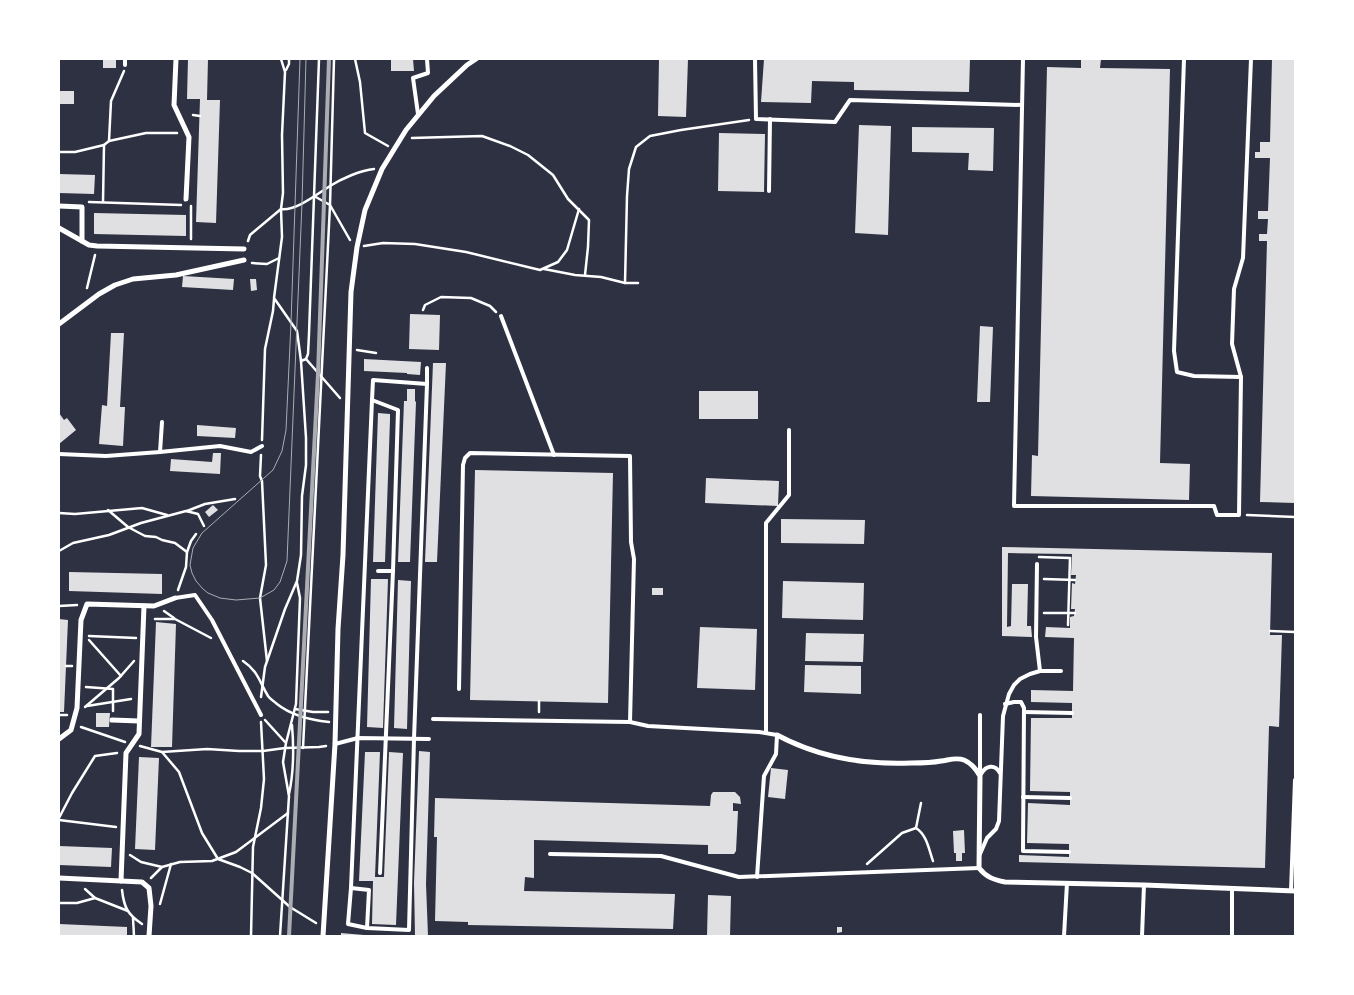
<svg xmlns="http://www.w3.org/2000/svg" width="1354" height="995" font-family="'Fira Sans',sans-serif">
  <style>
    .building { fill: #e0e0e3 }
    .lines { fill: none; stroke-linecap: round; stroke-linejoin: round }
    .path { stroke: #fff; stroke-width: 2.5 }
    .service { stroke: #fff; stroke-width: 4 }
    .minor { stroke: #fff; stroke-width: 5 }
    .tram { stroke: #abadb3; stroke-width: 1 }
    .rail { stroke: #abadb3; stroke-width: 4 }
  </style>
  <rect width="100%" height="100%" fill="#2d3142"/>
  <!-- building -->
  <g class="building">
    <rect x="103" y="59" width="13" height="9"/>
    <polygon points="188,59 208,59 207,100 220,100 216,223 196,222 200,99 187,99"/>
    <polygon points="391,59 413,59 414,71 391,71"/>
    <polygon points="659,59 688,59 686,117 658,116"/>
    <polygon points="764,59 970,59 969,92 854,90 854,82 812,81 811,103 761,102"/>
    <polygon points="1081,59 1101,59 1100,68 1170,69 1160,463 1190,464 1189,500 1031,496 1032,455 1038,456 1047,67 1081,68"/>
    <polygon points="1272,59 1295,59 1295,503 1260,502 1267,241 1259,241 1259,234 1267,234 1268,219 1258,219 1258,211 1268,211 1270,158 1255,158 1255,152 1260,152 1260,142 1270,142"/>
    <rect x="59" y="91" width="15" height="13"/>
    <polygon points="859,125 891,126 888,235 855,233"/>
    <polygon points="912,127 994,128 993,171 968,170 969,153 912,152"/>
    <polygon points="719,133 765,134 764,192 718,191"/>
    <polygon points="59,174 95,175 94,194 59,193"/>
    <polygon points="94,213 186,215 186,236 94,234"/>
    <polygon points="183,276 234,279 233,290 182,287"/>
    <polygon points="250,279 256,279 257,290 251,291"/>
    <polygon points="410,314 440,315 439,350 409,349"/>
    <polygon points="980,326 993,327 990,402 977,402"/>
    <polygon points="111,333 124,333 120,407 125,407 123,446 99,444 102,405 107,406"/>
    <polygon points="364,359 421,362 420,375 407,374 407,373 364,371"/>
    <polygon points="433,363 446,363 437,562 425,562"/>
    <polygon points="407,389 415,389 415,401 416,402 410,562 398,562 404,401 407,401"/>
    <rect x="699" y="391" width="59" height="28"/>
    <polygon points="59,413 64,420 67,418 76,430 59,444"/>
    <polygon points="378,413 390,414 390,420 385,562 373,562"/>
    <polygon points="197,425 236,428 235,438 197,436"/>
    <polygon points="213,453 221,453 220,474 170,471 171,459 212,462"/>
    <polygon points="475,470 613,473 608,703 470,700"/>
    <polygon points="706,478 779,481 778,506 705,503"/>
    <polygon points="213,505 218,510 209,517 205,512"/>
    <polygon points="781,519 865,520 864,544 781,543"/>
    <polygon points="1002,547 1272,553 1270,635 1282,635 1279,727 1269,726 1265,868 1019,862 1019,855 1069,857 1069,844 1027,843 1028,803 1070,805 1070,792 1030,791 1031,718 1072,718 1072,703 1031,702 1031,690 1073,691 1074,638 1045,637 1046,627 1070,628 1070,617 1074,616 1075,609 1071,609 1072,583 1075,584 1076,575 1071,575 1072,554 1008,553 1007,627 1011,626 1012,584 1028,584 1027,626 1031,626 1032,637 1002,636"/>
    <polygon points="69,572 162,574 162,594 69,591"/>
    <polygon points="371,579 388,579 383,728 367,727"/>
    <polygon points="398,580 411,581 407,729 394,728"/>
    <polygon points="783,581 864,583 863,620 782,618"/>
    <rect x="652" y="588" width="11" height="7"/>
    <polygon points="59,619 68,620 64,712 59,712"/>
    <polygon points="156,622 176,624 172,747 151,747"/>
    <polygon points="700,627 757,629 755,690 697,688"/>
    <polygon points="806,633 864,634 863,662 805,661"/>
    <polygon points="805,665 861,666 861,694 804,692"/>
    <polygon points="96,713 110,713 109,727 96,727"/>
    <polygon points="419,751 430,752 426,884 428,936 415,936 414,883"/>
    <polygon points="365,752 380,752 375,877 384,877 389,752 403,753 396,925 372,924 373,881 359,881"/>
    <polygon points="139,757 159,758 155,850 135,849"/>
    <polygon points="771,768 788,770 785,799 768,797"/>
    <polygon points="713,792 735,792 740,797 741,804 733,803 733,811 738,811 736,851 734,854 708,854 708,845 534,840 534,878 525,877 524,891 675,894 673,929 468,925 468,922 435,921 437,837 434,837 435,798 710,806 711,795"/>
    <polygon points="964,830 965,853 962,853 962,861 956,861 956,853 954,853 953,831"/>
    <polygon points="59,846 112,848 111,867 59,865"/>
    <polygon points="708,895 731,896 730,936 707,936"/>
    <polygon points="59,924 127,927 127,936 59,936"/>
    <polygon points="837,927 842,927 842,932 837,933"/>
    <polygon points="341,933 364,935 364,936 341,936"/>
  </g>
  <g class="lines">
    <!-- path -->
    <g class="path">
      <polyline points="355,59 360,82 365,133 388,146"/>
      <polyline points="286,70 289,64 289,59"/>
      <polyline points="193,115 200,116"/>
      <polyline points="412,138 482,136 510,146 528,155 553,175 568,199 589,220 588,247 585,275"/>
      <polyline points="109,141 146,133 177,133"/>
      <polyline points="59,152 75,152 104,145"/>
      <polyline points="314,196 330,205 350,240"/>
      <polyline points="89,202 181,205"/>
      <polyline points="103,202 104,145 109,141 111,101 124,71"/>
      <polyline points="191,206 191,239"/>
      <path d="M248,241L250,235L281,209C296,211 317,194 330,186C341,179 361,170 374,169"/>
      <polyline points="364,246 383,243 415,244 466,252 540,270 558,262 567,250 579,209"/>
      <polyline points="252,263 267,264 279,258"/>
      <polyline points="544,269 575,275 601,277 625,283 638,283"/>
      <polyline points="625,283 627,196 629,169 636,147 650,136 681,130 749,120"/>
      <polyline points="87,288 95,255"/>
      <polyline points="423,310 425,305 441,297 471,298 490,306 496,312"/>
      <polyline points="357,350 376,353"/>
      <polyline points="306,359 308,354 309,334 319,59"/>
      <polyline points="301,361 306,359 340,398"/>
      <polyline points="262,440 265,349 273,311 274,299"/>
      <polyline points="261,455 260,476 262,481 266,565 260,598 267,661"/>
      <polyline points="108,510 128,527 145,536 156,537 162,540 175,543 187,552"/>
      <polyline points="187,511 205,504 235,499"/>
      <polyline points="59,513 75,514 142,508 167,515"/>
      <polyline points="1247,515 1295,517"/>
      <polyline points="59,551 73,543 109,535 141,523 186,511 198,514 204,526"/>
      <polyline points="1039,557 1070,558 1068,625"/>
      <polyline points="1044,579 1075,580"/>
      <polyline points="178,590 186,567 187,552 191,541 196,534"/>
      <polyline points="59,606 77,605"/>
      <polyline points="164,611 174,618"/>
      <polyline points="1044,613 1075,613"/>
      <polyline points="155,619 175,619 211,638"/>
      <polyline points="1270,631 1295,632"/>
      <polyline points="89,636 136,638"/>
      <polyline points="89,640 121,676"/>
      <path d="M243,661C258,671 259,681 268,696C270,699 274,701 277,704C292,716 310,720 329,722"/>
      <polyline points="66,666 72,666"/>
      <polyline points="86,687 113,689 113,711"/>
      <polyline points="261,697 265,667 285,609 297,581 301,555 302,496 306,465 306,438 301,361 297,331 274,298 282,237 281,209 283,193 282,135 285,72 281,59"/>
      <polyline points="87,706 131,699"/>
      <polyline points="85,707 119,678 134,661"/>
      <polyline points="295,709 313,712 328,712"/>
      <polyline points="539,712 539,701"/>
      <polyline points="59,715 67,715"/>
      <polyline points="265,720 285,742"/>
      <polyline points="81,727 125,742"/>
      <polyline points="140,746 162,752 207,749 239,751 263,751 285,748 319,747 326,746"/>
      <polyline points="303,748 330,205 334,59"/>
      <polyline points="162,752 179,772 202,833 218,859 240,867 252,873 290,907 316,923"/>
      <path d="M289,794C294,771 294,749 292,725"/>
      <polyline points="59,818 72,793 95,756 117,753"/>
      <polyline points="59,820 116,827"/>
      <polyline points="916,828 921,803"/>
      <polyline points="130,855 141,862 162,867"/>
      <path d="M867,864L902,833L916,828C927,835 929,850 933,861"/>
      <polyline points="151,878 162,867 180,862 212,861 236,852 288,813"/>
      <polyline points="85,889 95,898 128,911"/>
      <path d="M122,890C124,907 127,914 142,924"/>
      <polyline points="59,903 77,903 95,898"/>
      <polyline points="160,904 171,864"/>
      <polyline points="133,918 134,936"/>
      <polyline points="251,936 253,847 261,808 264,779 261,722"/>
      <polyline points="280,936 289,796 283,762 286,743 296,704 300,598 297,583"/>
    </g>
    <!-- service -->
    <g class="service">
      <polyline points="755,59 756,119 835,122 850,100 1022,105"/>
      <polyline points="1023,59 1014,506 1214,506 1217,515 1239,515 1241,377 1232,344 1234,289 1243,258 1251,59"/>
      <polyline points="1184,59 1174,351 1177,372 1194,376 1241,377"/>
      <polyline points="125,65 125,59"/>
      <polyline points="418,114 413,78 428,73 427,59"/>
      <polyline points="769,191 770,119"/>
      <polyline points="501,316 554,455"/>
      <polyline points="372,400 351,888 369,890 367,928 409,930 414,739 427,384"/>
      <polyline points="160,452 220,446 251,452 262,446"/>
      <polyline points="59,454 106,456 160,452 162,422"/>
      <polyline points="1037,564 1036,637 1040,671"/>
      <polyline points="378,571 393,571"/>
      <polyline points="175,598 195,595 212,620 261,715"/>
      <polyline points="459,689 463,465 465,458 470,453 630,456 631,542 634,559 630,722"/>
      <polyline points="1005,704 1014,702 1021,702 1024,708 1023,851 1069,852"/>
      <polyline points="1024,712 1072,713"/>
      <polyline points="433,719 630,722 648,726 759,732 777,735 776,754 764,776 757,877"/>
      <polyline points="766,733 766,523 789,495 789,430"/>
      <polyline points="335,744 358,738 429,739"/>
      <path d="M981,774C986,765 995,764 1000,773"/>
      <polyline points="980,775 980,715"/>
      <polyline points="1023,797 1070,798"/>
      <polyline points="550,854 661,856 739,877 979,868"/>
      <polyline points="980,854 987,838 996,829 999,821 1003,716 1009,694 1014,685 1020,679 1030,674 1040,671 1061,671"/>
      <polyline points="380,873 393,571 398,410 372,400 373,380 427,384 427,368"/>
      <polyline points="351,888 348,924 367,928"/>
      <polyline points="1291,891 1295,780"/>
      <polyline points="1064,936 1067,883"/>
      <polyline points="1142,936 1144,885"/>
      <polyline points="1232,936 1232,888"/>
    </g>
    <!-- minor -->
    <g class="minor">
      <polyline points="176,59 174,105 189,137 186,199"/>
      <polyline points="59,206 82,207 82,241"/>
      <polyline points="59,228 89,245 97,246 244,249"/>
      <polyline points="59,324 99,294 115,285 133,279 176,275 244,260"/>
      <polyline points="112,720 139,721"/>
      <path d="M777,735C818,757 864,765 911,763C921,763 931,763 941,761C949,760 956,757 964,760C971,763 976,769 980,776L979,868C986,877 994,880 1005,882L1144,885L1295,891"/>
      <polyline points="59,739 71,730 77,708 81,620 87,604 154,606 175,598"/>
      <polyline points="59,878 142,882 149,888 151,906 149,936"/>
      <polyline points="121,881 126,753 139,734 144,606"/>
      <polyline points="323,936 335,744 338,629 343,555 351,292 357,247 365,210 382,169 406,130 434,96 467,65 476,59"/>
    </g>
    <!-- tram -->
    <polyline class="tram" points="300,59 291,323 286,430 282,451 273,470 202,533 193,548 190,565 192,573 196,581 203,589 208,593 220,598 236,600 260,598 274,590 280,582 287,561 302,203 306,59"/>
    <!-- rail -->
    <polyline class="rail" points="289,936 318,374 329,59"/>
  </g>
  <!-- border -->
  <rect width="1354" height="995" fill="none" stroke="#ffffff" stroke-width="120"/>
</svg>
